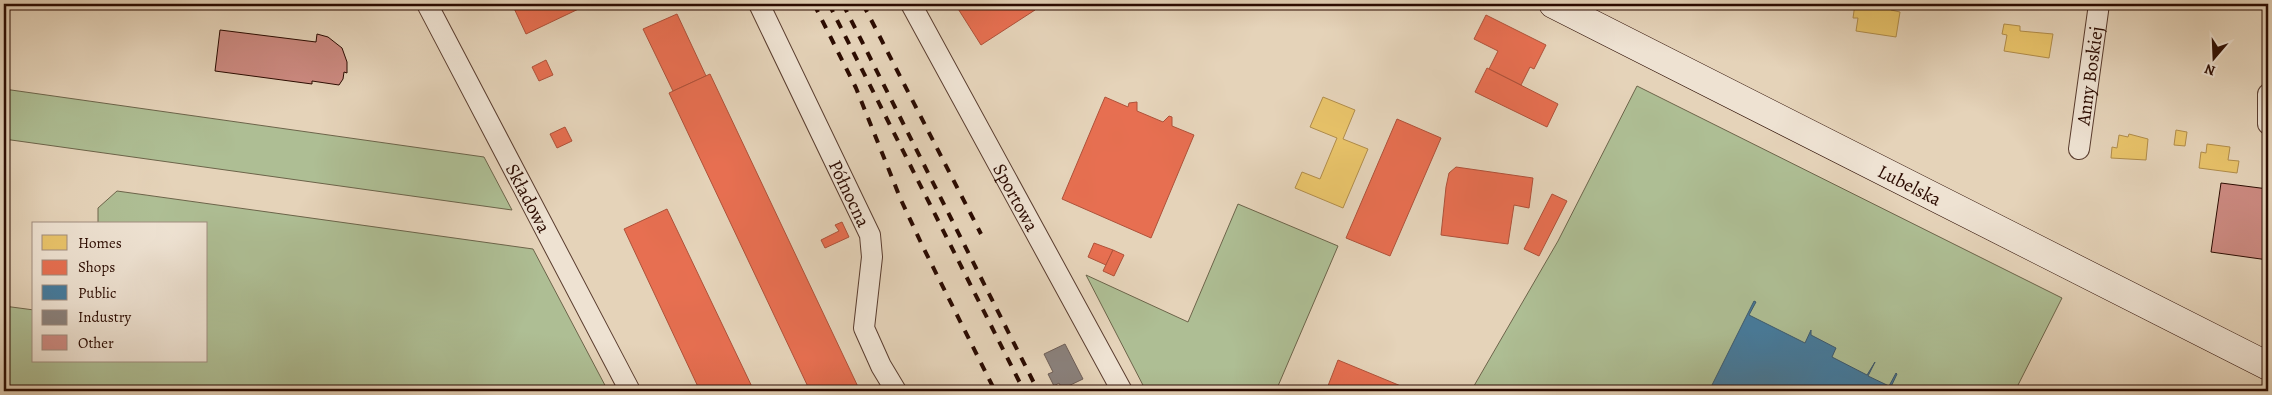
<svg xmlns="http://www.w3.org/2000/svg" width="2272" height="395" font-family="Alegreya,serif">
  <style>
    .green { fill: #aebe94; stroke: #6c644a }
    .homes { fill: #e9c46a; stroke: #b08c4a }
    .shops { fill: #e76f51; stroke: #af5139 }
    .public { fill: #457b9d; stroke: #3d596e }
    .industry { fill: #8a817c; stroke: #6e5e57 }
    .building { fill: #cc8a81; stroke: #2b0b01 }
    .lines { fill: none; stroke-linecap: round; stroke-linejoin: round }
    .minor-casing { stroke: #5a3d2f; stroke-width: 22 }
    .secondary-casing { stroke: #2b0b01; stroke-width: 29 }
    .minor { stroke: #eee2d2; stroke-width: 20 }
    .secondary { stroke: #eee2d2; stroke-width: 28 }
    .rail { stroke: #2b0b01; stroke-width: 4; stroke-dasharray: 9 9; stroke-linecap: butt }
    .labels { text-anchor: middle; stroke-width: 5; stroke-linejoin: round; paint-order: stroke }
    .street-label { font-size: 19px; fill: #2b0b01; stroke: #eee2d2 }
  </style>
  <rect width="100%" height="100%" fill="#e5d3b9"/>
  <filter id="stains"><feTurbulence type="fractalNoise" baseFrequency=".004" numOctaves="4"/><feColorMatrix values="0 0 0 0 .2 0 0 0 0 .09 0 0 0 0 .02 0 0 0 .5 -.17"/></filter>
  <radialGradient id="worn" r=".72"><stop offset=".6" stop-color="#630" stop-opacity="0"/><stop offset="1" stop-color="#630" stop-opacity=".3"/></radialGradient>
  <!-- green -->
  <g class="green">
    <polygon points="1637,86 2062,298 2015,391 1471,391 1558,241"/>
    <polygon points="4,89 484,157 512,210 4,139"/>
    <polygon points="117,191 533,249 608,391 4,391 4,306 34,310 34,361 206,361 206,224 98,224 98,208"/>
    <polygon points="1238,204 1338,246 1278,386 1289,391 1146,391 1086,275 1188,322"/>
  </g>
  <!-- homes -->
  <g class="homes">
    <polygon points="1855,4 1884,4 1892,6 1891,10 1900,12 1896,37 1856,31 1858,18 1853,18"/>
    <polygon points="2004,24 2020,26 2020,31 2053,34 2049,58 2004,51 2007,35 2002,34"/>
    <polygon points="1323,97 1355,110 1343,139 1368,149 1343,208 1295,188 1302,172 1320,179 1337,138 1310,127"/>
    <polygon points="2176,130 2187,132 2185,146 2174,145"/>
    <polygon points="2129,134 2148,139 2146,160 2111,158 2112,147 2117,148 2119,135 2128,137"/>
    <polygon points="2207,144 2230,147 2228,160 2239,161 2237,173 2199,168 2201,152 2206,153"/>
  </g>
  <!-- shops -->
  <g class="shops">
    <polygon points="512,4 589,4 526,34"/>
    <polygon points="955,4 1031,4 1035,10 981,45"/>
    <polygon points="677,14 706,76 673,91 643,29"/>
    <polygon points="1486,15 1546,45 1534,69 1530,67 1521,85 1489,69 1498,51 1474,39"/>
    <polygon points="546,60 553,75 539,81 532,67"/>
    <polygon points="1487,68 1558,104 1547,127 1475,92"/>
    <polygon points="710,74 860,391 810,391 669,93"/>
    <polygon points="1105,97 1128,107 1129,103 1137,102 1137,111 1163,122 1169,116 1172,117 1172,126 1194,135 1151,238 1062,199"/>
    <polygon points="1397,119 1441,138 1390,256 1346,238"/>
    <polygon points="565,127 572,141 557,148 550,134"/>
    <polygon points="1456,167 1533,178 1529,208 1514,205 1508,244 1441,235 1446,187 1449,173"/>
    <polygon points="1552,194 1567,201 1539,256 1524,249"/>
    <polygon points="667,209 754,391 700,391 624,229"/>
    <polygon points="842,222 849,237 825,248 821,240 839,231 835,225"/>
    <polygon points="1094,243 1113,250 1106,265 1088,257"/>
    <polygon points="1113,250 1124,255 1114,276 1103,271"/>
    <polygon points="1338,360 1413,391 1326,391"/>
  </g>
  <!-- public -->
  <polygon class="public" points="1754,301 1756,302 1749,315 1805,343 1811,330 1811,335 1836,348 1832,357 1867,375 1875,362 1868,376 1889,386 1896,373 1897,374 1889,391 1709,391"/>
  <!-- industry -->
  <polygon class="industry" points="1065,344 1083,379 1062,389 1059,383 1054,386 1048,374 1053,372 1044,354"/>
  <!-- building -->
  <g class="building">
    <polygon points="220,30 316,42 317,34 328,37 342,48 347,62 347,73 344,72 343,79 339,85 312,81 312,84 215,71"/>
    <polygon points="2221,183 2268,189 2268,260 2211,252"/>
  </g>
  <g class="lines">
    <!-- minor casing -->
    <g class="minor-casing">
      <g id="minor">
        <path id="s1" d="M427,4L630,391"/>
        <path id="s2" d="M759,4L870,235L872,257L864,328L881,366L896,391"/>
        <path id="s3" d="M911,4L1122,391"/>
        <polyline points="2268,94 2268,124"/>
        <path id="s4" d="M2079,149L2099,4"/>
      </g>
    </g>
    <!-- secondary casing -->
    <g class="secondary-casing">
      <g id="secondary">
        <path id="s5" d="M1553,4L2268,366"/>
      </g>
    </g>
    <!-- minor -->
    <use href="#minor" class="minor"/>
    <!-- secondary -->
    <use href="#secondary" class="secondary"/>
    <!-- rail -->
    <g class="rail">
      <polyline points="814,4 856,88 901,200 923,247 995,391"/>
      <polyline points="829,4 1024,391"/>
      <polyline points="843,4 1038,391"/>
      <polyline points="863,4 981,234"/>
    </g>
  </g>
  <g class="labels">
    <!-- street labels -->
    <g class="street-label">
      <text dy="7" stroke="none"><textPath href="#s4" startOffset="74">Anny Boskiej</textPath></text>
      <text dy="7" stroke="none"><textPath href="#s5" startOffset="400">Lubelska</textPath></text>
      <text dy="7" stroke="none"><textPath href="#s2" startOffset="210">Północna</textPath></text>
      <text dy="7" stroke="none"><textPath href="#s1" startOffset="219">Składowa</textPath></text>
      <text dy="7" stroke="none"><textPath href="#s3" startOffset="220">Sportowa</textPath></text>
    </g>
  </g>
  <!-- margin -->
  <rect width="2272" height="395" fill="none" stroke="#e5d3b9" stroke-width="20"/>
  <rect x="5" y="5" width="2262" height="385" fill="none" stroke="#2b0b01" stroke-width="2.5"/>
  <rect x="10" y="10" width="2252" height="375" fill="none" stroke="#2b0b01"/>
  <!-- legend -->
  <rect x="32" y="222" width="175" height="140" fill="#eee2d2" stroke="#a08c7e"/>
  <rect x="42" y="235" width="25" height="15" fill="#e9c46a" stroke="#a08c7e"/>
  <text x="78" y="248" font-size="15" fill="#2b0b01">Homes</text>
  <rect x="42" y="260" width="25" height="15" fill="#e76f51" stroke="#a08c7e"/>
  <text x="78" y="272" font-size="15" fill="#2b0b01">Shops</text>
  <rect x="42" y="285" width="25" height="15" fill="#457b9d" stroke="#a08c7e"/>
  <text x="78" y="298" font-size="15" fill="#2b0b01">Public</text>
  <rect x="42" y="310" width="25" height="15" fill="#8a817c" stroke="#a08c7e"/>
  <text x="78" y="322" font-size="15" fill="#2b0b01">Industry</text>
  <rect x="42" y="335" width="25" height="15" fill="#cc8a81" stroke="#a08c7e"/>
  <text x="78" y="348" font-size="15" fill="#2b0b01">Other</text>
  <!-- north arrow -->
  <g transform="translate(2214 58) rotate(199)" stroke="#eee2d2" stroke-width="4" paint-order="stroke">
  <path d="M0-4L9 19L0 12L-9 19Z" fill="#2b0b01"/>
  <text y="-8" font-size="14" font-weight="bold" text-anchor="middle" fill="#2b0b01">N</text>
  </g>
  <rect width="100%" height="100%" filter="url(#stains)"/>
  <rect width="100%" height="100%" fill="url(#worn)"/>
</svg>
